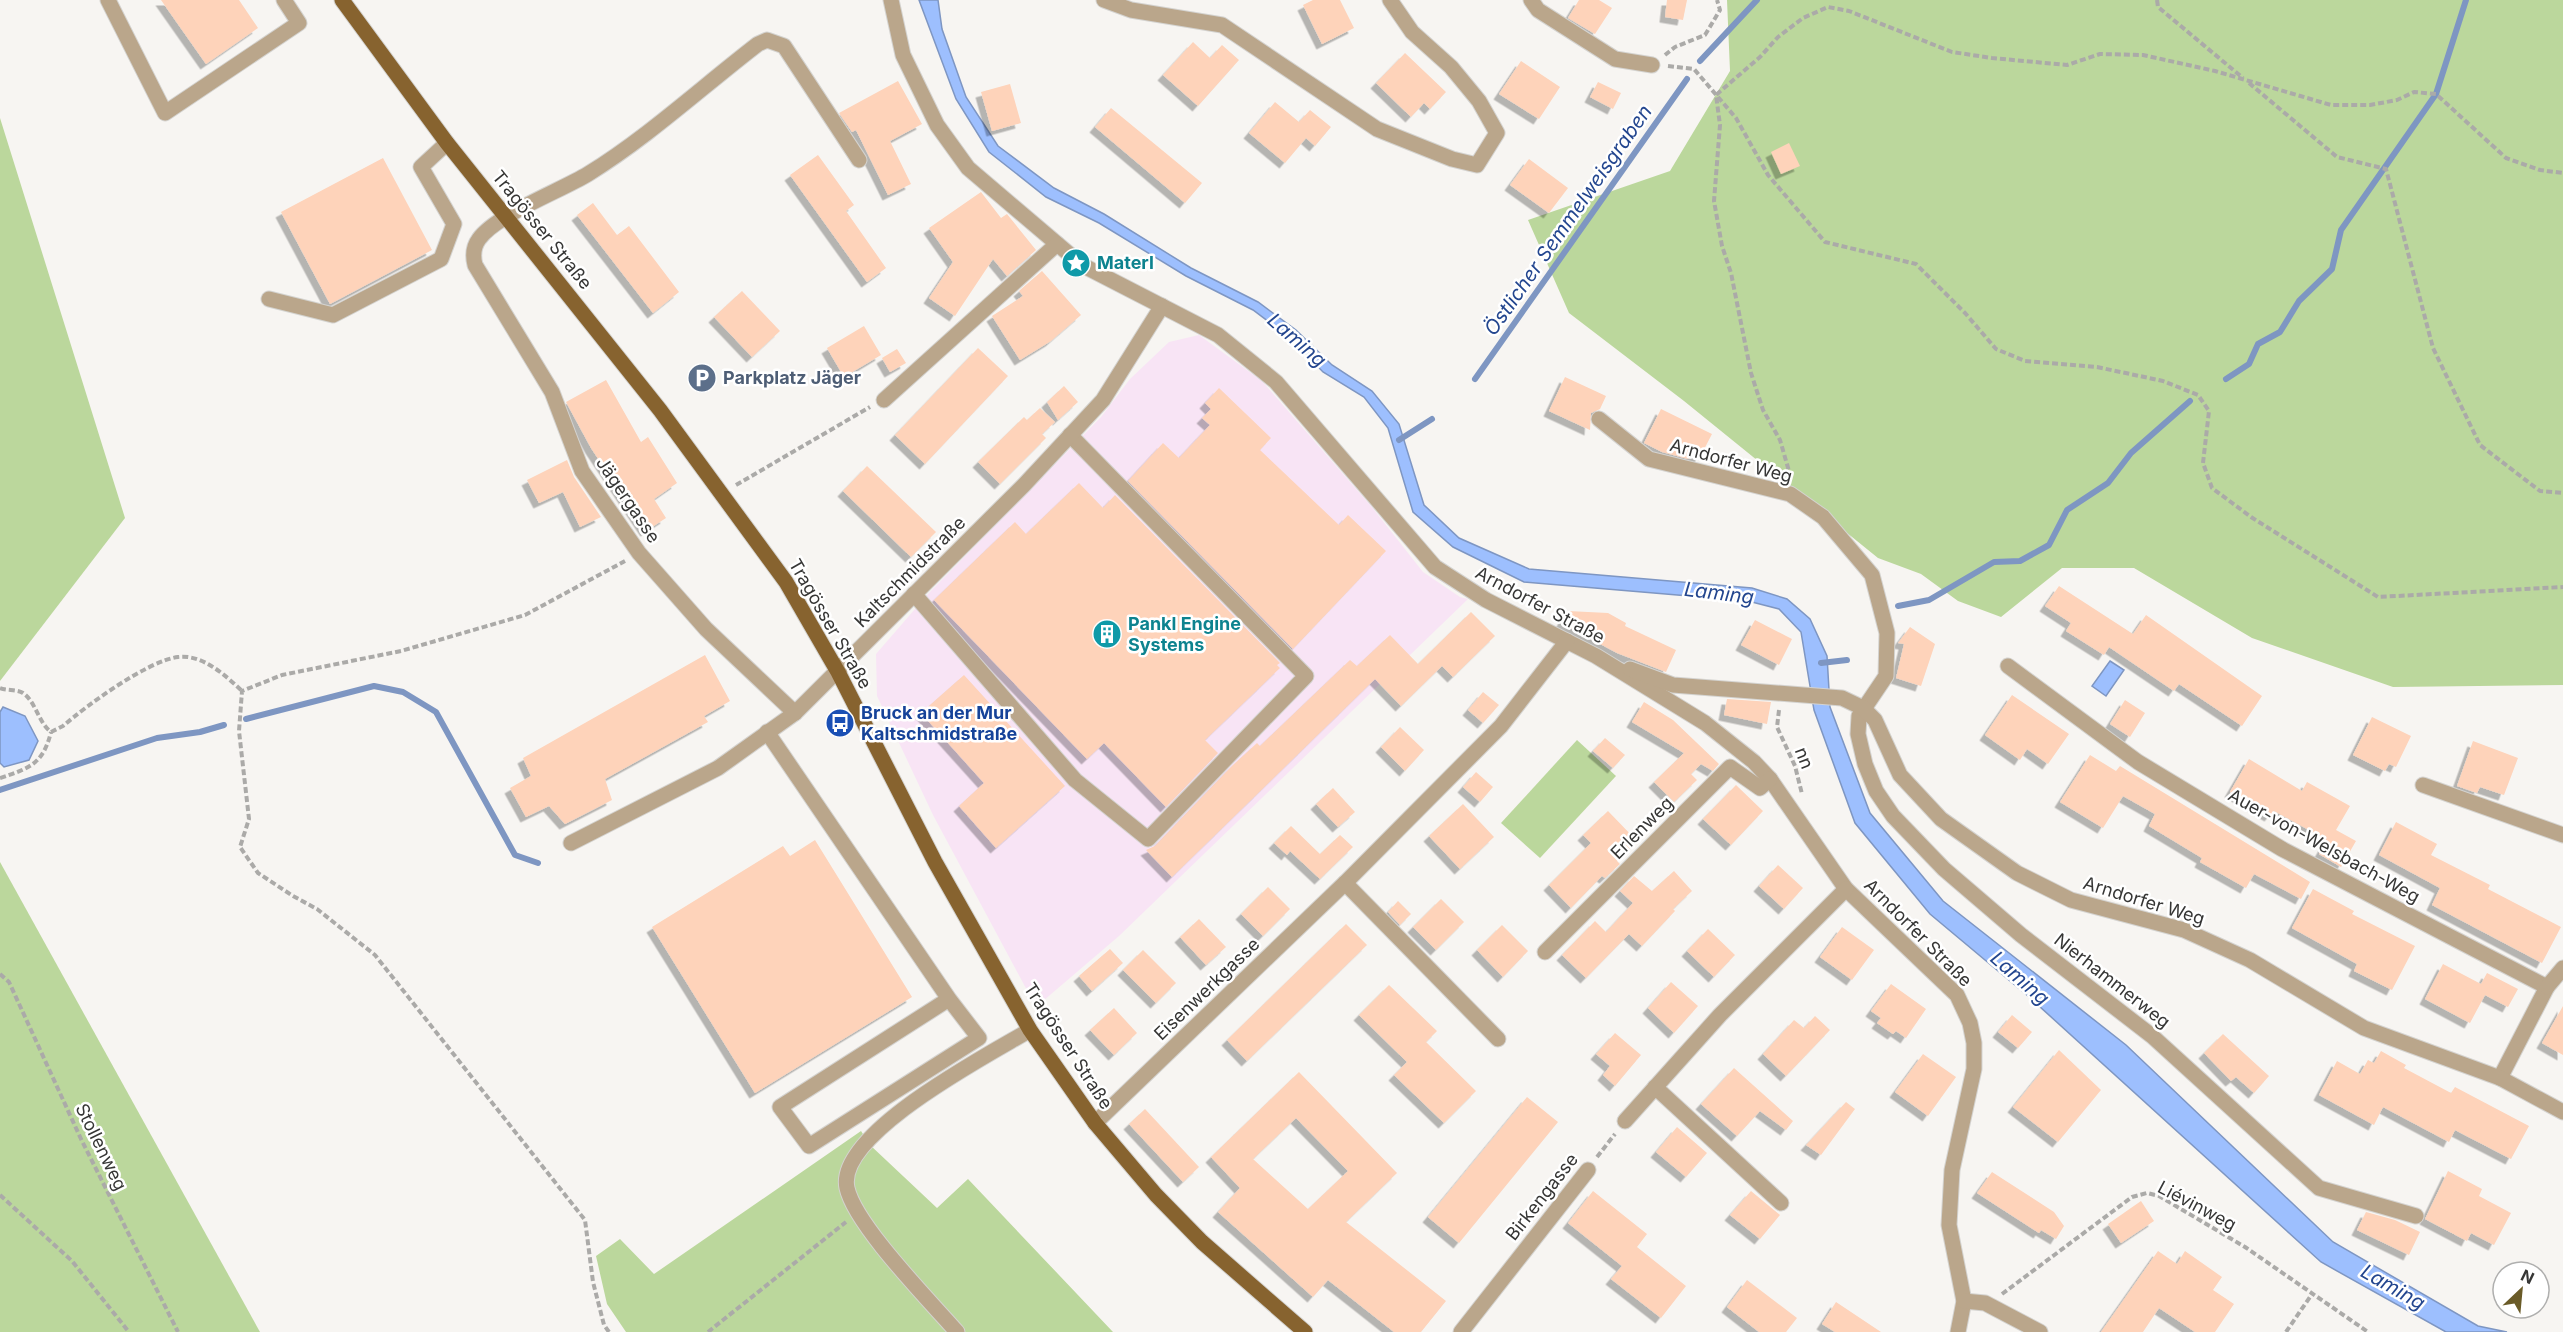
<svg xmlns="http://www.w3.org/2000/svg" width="2563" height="1332" font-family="Inter,sans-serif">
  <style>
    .industrial { fill: #f8e4f5 }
    .green { fill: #bbd79c }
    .water { fill: #9dbffe; stroke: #7e96c2; stroke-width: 1.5 }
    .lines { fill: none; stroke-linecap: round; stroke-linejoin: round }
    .stream { stroke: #7e96c2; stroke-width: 6 }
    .building { fill: #fed3ba; fill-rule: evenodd; filter: url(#shadow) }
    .minor-casing { stroke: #d4d3d0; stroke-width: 17 }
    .major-casing { stroke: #d4d3d0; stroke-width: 17 }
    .path { stroke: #abaaa8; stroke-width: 4; stroke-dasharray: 6 3; stroke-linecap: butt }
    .minor { stroke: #baa68b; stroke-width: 15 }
    .major { stroke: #87632f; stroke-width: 15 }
    .labels { text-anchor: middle; stroke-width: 5; stroke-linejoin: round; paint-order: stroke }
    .street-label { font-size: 18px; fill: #363635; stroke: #fff }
    .culture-label { font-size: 18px; font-weight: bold; fill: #0d838f; stroke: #fff; text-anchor: start }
    .service-label { font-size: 18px; font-weight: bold; fill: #4e5e75; stroke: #fff; text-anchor: start }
    .transit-label { font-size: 18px; font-weight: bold; fill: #164399; stroke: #fff; text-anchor: start }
    .water-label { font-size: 20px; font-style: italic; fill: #23468f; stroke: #fff }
  </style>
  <defs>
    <filter id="shadow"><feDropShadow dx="-5.5" dy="5.5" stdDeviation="0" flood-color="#0004"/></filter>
  </defs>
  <rect width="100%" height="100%" fill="#f7f5f2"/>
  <!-- industrial -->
  <polygon class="industrial" points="1199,335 1262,381 1371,506 1423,572 1460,597 1468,599 1119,936 1036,1007 933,815 877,696 876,654 928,594 1101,417 1130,379 1169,342"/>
  <!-- green -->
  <g class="green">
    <polygon points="1727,0 2563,0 2563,685 2393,687 2252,638 2134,568 2062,568 2001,617 1958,601 1921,574 1878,558 1684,401 1569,313 1528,220 1670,171 1730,71"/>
    <polygon points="0,118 125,518 0,681"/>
    <polygon points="1577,740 1616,776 1540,858 1501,823"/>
    <polygon points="0,862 260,1332 0,1332"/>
    <polygon points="861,1131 870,1145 937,1208 968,1179 1113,1332 626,1332 607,1304 596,1256 620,1239 654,1274"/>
  </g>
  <!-- water -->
  <g class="water">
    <polygon points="919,0 938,0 942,29 966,97 998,146 1054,188 1104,214 1191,268 1258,302 1296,330 1332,365 1372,391 1399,424 1424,505 1459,538 1529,569 1752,588 1787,599 1810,619 1827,656 1830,707 1870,813 1943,901 2126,1045 2333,1242 2478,1326 2507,1332 2446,1332 2321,1262 2028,996 1930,914 1855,823 1814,710 1801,632 1779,609 1748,601 1524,582 1453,547 1413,512 1388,428 1364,397 1323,372 1289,337 1253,310 1186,276 1099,223 1046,197 989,152 956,99"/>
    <polygon points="2110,661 2124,670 2106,696 2092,686"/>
    <polygon points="3,707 25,716 38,741 29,760 4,767 0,763 0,712"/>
  </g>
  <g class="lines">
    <!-- stream -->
    <g class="stream">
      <polyline points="1700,61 1757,0"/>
      <polyline points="1475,379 1687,79"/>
      <polyline points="2226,379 2249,364 2258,344 2280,332 2299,301 2332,269 2341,230 2436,94 2466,0"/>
      <polyline points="1399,440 1432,419"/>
      <polyline points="1898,606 1929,600 1994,562 2020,561 2049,545 2067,510 2108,483 2131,453 2190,401"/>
      <polyline points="1821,663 1847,660"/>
      <polyline points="246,719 374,686 403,692 436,712 515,855 538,863"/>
      <polyline points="0,790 157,738 200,732 224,725"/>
    </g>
  </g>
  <!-- building -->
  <g class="building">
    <polygon points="161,0 239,0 258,28 206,64"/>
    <polygon points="1313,0 1340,0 1354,28 1322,44 1303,5"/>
    <polygon points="1579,0 1599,0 1612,8 1595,34 1568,18"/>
    <polygon points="1667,0 1687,0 1683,20 1665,17"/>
    <polygon points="1193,42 1210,58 1222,45 1239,60 1198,106 1163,75"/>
    <polygon points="1405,53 1446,92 1430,109 1424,103 1411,117 1376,83"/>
    <polygon points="1521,61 1560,87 1539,119 1499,94"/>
    <polygon points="898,81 922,124 890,141 911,184 888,195 856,130 852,132 839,113"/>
    <polygon points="1598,82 1621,93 1613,109 1590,97"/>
    <polygon points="1010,84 1021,123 992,131 981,92"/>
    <polygon points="1275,102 1299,122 1310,110 1331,127 1315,146 1306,138 1285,163 1249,133"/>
    <polygon points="1111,108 1202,183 1185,203 1095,127"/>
    <polygon points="1789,143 1800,166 1781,174 1771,152"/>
    <polygon points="818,155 854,205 846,211 886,268 867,282 790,175"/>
    <polygon points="383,158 432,250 330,304 281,212"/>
    <polygon points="1529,159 1568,188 1549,213 1510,185"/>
    <polygon points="981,192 1001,218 1007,214 1036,250 1007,276 993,259 955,316 929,298 953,262 929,228"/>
    <polygon points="593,203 617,235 629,226 679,292 653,313 577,215"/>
    <polygon points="1042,271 1081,315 1051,341 1020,360 992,316 1023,296 1019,291"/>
    <polygon points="742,291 780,331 752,357 714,317"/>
    <polygon points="864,326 881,355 844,377 827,348"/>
    <polygon points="978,348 1008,376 925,464 895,435"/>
    <polygon points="897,349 906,363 890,372 882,358"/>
    <polygon points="1565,377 1606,396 1600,409 1591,413 1590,430 1549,411"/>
    <polygon points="606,380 641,442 648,437 677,483 654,499 666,518 646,531 591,448 566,402"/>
    <polygon points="1064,386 1078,402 1058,420 1047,402"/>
    <polygon points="1219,388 1271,438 1260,450 1339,525 1348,515 1386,551 1293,649 1128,481 1163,443 1179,458 1210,425 1202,418 1211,409 1205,403"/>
    <polygon points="1040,408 1055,422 1042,434 1046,438 1000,484 978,462 1024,417 1027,420"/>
    <polygon points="1661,409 1712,434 1699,459 1690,454 1688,459 1662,452 1644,443"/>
    <polygon points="567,460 574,477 601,517 580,527 563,492 539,503 527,480"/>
    <polygon points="867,466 936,532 911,557 843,491"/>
    <polygon points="1079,483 1103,508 1115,495 1280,663 1277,665 1280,668 1205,740 1218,753 1166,807 1104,743 1087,759 934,600 1015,522 1026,534"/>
    <polygon points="2059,586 2133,634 2146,615 2262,696 2242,726 2179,684 2174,691 2109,647 2104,655 2066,631 2071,623 2045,606"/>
    <polygon points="1568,611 1608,613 1626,623 1625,626 1676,650 1666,672 1617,653 1561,623"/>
    <polygon points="1471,612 1495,636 1453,677 1442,666 1401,706 1375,679 1172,877 1146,850 1155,846 1231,767 1257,743 1260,746 1350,660 1357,666 1390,635 1418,664"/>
    <polygon points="1755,620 1792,639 1779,665 1741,645"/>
    <polygon points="1910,627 1935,644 1921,686 1896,678 1904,644 1898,643"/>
    <polygon points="705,655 730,701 704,716 708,722 605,779 612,800 565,824 549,806 526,817 510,788 531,776 523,758"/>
    <polygon points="964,675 1065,786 996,848 959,806 984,783 921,713"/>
    <polygon points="1483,692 1499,705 1483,723 1468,710"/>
    <polygon points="2012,695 2069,734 2048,764 2027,749 2020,760 1985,735"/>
    <polygon points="1727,699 1771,702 1767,724 1724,715"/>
    <polygon points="2125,700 2145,713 2130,737 2110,724"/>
    <polygon points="1644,702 1673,720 1719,764 1713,771 1701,764 1691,774 1697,780 1674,802 1654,782 1684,753 1632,722"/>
    <polygon points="2372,717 2411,736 2396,767 2389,764 2385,771 2353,755"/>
    <polygon points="1400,727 1424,750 1405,771 1381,747"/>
    <polygon points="1605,738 1625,755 1613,768 1593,751"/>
    <polygon points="2473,741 2518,758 2504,795 2480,787 2477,793 2457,786"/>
    <polygon points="2090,755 2116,771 2120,766 2310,882 2301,899 2254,874 2246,888 2200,862 2202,858 2149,826 2155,814 2123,796 2103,828 2060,802"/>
    <polygon points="2249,759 2302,791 2307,782 2350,806 2336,830 2356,841 2341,867 2319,854 2327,840 2274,811 2270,816 2230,792"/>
    <polygon points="1476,772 1493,787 1480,802 1463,787"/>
    <polygon points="1736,785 1763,811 1731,845 1703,819"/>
    <polygon points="1333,788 1355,812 1338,827 1316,804"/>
    <polygon points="1463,804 1494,837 1460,869 1429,836"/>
    <polygon points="1608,811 1637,841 1617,861 1620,864 1605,878 1602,876 1571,908 1549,885 1591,843 1583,835"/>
    <polygon points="2396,822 2437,844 2431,855 2490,885 2488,889 2561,927 2542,963 2432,905 2440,888 2379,855"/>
    <polygon points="1291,826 1320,854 1340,835 1353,847 1320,879 1290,851 1287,855 1274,843"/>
    <polygon points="815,840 912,997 755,1093 652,927 783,846 790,856"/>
    <polygon points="1778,865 1803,888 1784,909 1759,886"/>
    <polygon points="1674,871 1692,891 1673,909 1675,911 1642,946 1629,934 1586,978 1562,955 1595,921 1606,932 1633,903 1620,891 1634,876 1652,891"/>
    <polygon points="1268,887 1290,909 1263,936 1241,914"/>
    <polygon points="2313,889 2354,911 2352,914 2415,946 2392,990 2354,971 2357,964 2292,928"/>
    <polygon points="1441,899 1464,922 1436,950 1413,927"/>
    <polygon points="1398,901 1411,914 1400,925 1388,912"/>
    <polygon points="1199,919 1226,947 1206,965 1180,937"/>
    <polygon points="1346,924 1367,945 1247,1061 1227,1040"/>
    <polygon points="1502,925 1528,951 1503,977 1477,950"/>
    <polygon points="1842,927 1874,950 1852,980 1820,957"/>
    <polygon points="1708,929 1735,955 1714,977 1687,951"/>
    <polygon points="1110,949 1123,963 1092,991 1079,976"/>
    <polygon points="1143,950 1176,983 1156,1003 1123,970"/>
    <polygon points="2443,964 2481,984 2487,973 2518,989 2508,1007 2485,995 2470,1023 2425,999"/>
    <polygon points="1671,982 1698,1006 1674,1033 1648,1008"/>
    <polygon points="1891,984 1926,1009 1906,1038 1896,1031 1893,1034 1877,1023 1881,1018 1871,1011"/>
    <polygon points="1389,985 1437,1031 1426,1042 1476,1091 1444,1123 1394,1075 1407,1062 1359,1015"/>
    <polygon points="2563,1006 2563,1055 2542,1043"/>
    <polygon points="1114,1008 1137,1033 1114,1055 1090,1030"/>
    <polygon points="2012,1015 2032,1032 2018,1048 1998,1032"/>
    <polygon points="1815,1016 1830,1030 1786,1076 1763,1054 1794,1020 1804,1028"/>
    <polygon points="1615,1033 1641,1055 1615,1086 1603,1075 1610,1066 1596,1054"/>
    <polygon points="2223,1034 2269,1076 2254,1093 2236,1077 2231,1081 2204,1053"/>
    <polygon points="2059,1050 2101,1090 2058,1142 2013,1107"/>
    <polygon points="2381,1051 2406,1065 2404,1068 2451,1093 2455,1087 2529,1126 2511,1159 2455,1130 2449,1142 2383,1107 2374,1125 2319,1095 2337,1061 2360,1074 2368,1060 2374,1063"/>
    <polygon points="1923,1054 1956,1077 1928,1116 1895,1092"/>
    <polygon points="1734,1068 1793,1121 1786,1130 1760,1111 1737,1136 1701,1104"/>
    <path d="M1299,1072L1397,1173L1346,1222L1446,1301L1421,1332H1394L1328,1280L1313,1297L1218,1212L1240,1188L1211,1157ZM1296,1118L1348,1171L1308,1209L1253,1159Z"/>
    <polygon points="1527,1097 1558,1122 1459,1243 1428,1217"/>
    <polygon points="1846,1102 1855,1109 1821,1155 1806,1145"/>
    <polygon points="1145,1109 1199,1167 1183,1182 1129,1124"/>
    <polygon points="1677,1127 1707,1153 1686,1177 1656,1152"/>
    <polygon points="2448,1171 2482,1189 2479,1196 2511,1213 2494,1245 2471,1233 2467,1241 2425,1219"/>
    <polygon points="1992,1172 2054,1212 2064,1226 2056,1239 2041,1230 2039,1233 1977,1193"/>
    <polygon points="1593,1191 1647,1234 1637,1247 1686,1286 1661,1318 1611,1279 1622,1266 1568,1223"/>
    <polygon points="1751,1191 1780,1215 1760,1239 1730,1215"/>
    <polygon points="2141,1201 2154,1221 2121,1243 2108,1224"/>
    <polygon points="2366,1212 2395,1220 2420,1232 2409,1255 2357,1230"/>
    <polygon points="2158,1251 2177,1264 2185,1251 2222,1277 2213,1290 2234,1304 2215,1332 2195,1332 2159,1308 2143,1332 2101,1332"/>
    <polygon points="1747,1280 1797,1318 1786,1332 1759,1332 1727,1307"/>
    <polygon points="1836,1302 1881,1332 1835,1332 1822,1324"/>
  </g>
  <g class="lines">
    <!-- minor casing -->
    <g class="minor-casing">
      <g id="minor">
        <polyline points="108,0 165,113 299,23 284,0"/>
        <polyline points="891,0 903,55 937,125 968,168 1082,265 1218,335 1276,382 1435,567 1486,600 1596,656 1705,723 1754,762 1770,779 1846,889 1957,995 1970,1023 1974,1043 1974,1069 1952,1170 1949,1225 1964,1301 1958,1332"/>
        <polyline points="1104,0 1131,10 1222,25 1377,129 1452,159 1477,165 1497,133 1479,101 1451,67 1412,32 1390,0"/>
        <polyline points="1531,0 1538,10 1615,59 1652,65"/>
        <polyline points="269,299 333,315 441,259 454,224 421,167 447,143"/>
        <polyline points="884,400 1057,244"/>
        <polyline points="1599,419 1649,459 1790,494 1823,517 1872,575 1887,633 1886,676 1859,716 1858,734 1865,764 1876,791 1893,816 1944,869 2021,935 2152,1036 2319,1188 2416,1216"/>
        <polyline points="914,594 1075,780 1148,839 1306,676 1070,435"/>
        <polyline points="2008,666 2138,762 2282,849 2547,987 2500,1078"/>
        <polyline points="1630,669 1673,685 1842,698 1863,708 1875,720 1900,775 1941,819 2017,873 2071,900 2184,930 2250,960 2364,1028 2500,1078 2563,1112"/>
        <path d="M795,713L706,629L639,553L582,471L552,392L475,265C473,257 473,247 479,239C496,215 560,191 588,174C648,137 702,87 758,44L767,40L784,46L859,160"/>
        <polyline points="767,732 949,999 780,1107 809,1146 979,1038 949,999"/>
        <polyline points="2423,785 2563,835"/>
        <polyline points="571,843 718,768 795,713 1024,485 1103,400 1162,306"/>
        <polyline points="1345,883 1501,726 1567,641"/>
        <polyline points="1545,952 1730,767 1760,788 1770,779"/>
        <polyline points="2547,987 2563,968"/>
        <polyline points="1655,1087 1781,1203"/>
        <polyline points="1625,1121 1720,1015 1846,889"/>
        <polyline points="1095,1123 1345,883 1498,1039"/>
        <polyline points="1964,1301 1985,1303 2040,1332"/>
        <path d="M957,1332C930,1301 855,1225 847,1188C835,1134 990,1054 1030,1030"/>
        <polyline points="1461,1332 1588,1170"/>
      </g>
    </g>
    <!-- major casing -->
    <g class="major-casing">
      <polyline id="major" points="342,0 447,143 660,410 786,582 838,672 935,862 1030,1030 1095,1123 1156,1195 1202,1242 1305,1332"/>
    </g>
    <!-- path -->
    <g class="path">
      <polyline points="2157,0 2158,7 2243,78"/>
      <polyline points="1665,55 1675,47 1705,35 1720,10 1717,0"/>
      <polyline points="1668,66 1694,69 1736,118 1768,175 1825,242 1916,264 1965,313 1996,349 2025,361 2097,367 2163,381 2198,395 2209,411 2203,463 2212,488 2251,517 2378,597 2563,587"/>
      <polyline points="2249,83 2337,157 2386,169 2433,348 2480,445 2540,491 2563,493"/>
      <polyline points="1791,478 1780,440 1763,410 1751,373 1731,273 1722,246 1714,201 1720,125 1716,95 1760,57 1778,37 1803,18 1828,7 1849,11 1952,52 1992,58 2067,65 2100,54 2143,55 2215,71 2331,105 2370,105 2397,100 2414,92 2436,94 2506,158 2540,170 2563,173"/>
      <polyline points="736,485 870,407"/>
      <path d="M0,688C7,691 17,689 23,693C36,702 38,722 51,732L63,726C86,706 147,661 178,657C203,654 226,676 242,691"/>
      <polyline points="1779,710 1777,727 1795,766 1802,794"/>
      <path d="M0,778C30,768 43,764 51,732"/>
      <polyline points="0,974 9,982 81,1139 178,1332"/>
      <polyline points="1597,1157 1615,1134"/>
      <polyline points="0,1195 72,1261 129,1332"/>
      <polyline points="2002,1294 2132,1197 2147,1193 2159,1196 2245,1247 2368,1332"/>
      <polyline points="609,1332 604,1325 593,1282 585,1220 375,955 317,909 293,896 258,873 240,847 249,819 239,731 242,691 282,675 401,651 525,615 625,561"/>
      <polyline points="708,1332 846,1222"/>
      <polyline points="2286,1332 2312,1294"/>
    </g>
    <!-- minor -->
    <use href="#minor" class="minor"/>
    <!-- major -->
    <use href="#major" class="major"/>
  </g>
  <!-- icons -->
  <defs>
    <g id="sight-disc" transform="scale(1.5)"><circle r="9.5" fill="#0f9aa8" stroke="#fff"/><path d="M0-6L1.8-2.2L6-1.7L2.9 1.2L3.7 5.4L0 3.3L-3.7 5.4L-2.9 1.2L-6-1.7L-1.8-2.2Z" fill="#fff"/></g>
    <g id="parking-disc" transform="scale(1.5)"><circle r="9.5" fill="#5c6f8a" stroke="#fff"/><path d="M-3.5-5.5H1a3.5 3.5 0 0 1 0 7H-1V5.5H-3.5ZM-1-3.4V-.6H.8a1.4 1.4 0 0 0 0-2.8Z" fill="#fff"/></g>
    <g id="building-disc" transform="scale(1.5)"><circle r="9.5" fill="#0f9aa8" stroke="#fff"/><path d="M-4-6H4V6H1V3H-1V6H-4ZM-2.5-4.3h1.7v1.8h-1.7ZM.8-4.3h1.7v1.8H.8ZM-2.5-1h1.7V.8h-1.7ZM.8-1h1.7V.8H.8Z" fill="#fff"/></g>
    <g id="bus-disc" transform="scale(1.5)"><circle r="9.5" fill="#1a4fb4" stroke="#fff"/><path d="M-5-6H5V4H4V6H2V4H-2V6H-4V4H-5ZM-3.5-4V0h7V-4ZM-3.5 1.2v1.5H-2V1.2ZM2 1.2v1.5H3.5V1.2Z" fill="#fff"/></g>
  </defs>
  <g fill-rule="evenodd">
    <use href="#sight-disc" x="1076" y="263"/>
    <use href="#parking-disc" x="702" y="378"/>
    <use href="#building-disc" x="1107" y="634"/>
    <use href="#bus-disc" x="840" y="723"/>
  </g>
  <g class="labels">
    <!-- street labels -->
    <g class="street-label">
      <text transform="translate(542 230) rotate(51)" y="6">Tragösser Straße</text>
      <text transform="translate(1731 461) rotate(15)" y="6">Arndorfer Weg</text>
      <text transform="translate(628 500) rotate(56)" y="6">Jägergasse</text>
      <text transform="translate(910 572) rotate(-45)" y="6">Kaltschmidstraße</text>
      <text transform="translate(1540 605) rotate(28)" y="6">Arndorfer Straße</text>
      <text transform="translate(830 624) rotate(60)" y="6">Tragösser Straße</text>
      <text transform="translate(1804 758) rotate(69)" y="6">nn</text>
      <text transform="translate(1642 828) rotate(-45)" y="6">Erlenweg</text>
      <text transform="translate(2324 846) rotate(29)" y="6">Auer-von-Welsbach-Weg</text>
      <text transform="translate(2144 901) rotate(17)" y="6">Arndorfer Weg</text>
      <text transform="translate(1918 933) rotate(45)" y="6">Arndorfer Straße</text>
      <text transform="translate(2112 981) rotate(38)" y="6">Nierhammerweg</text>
      <text transform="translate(1207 989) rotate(-44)" y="6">Eisenwerkgasse</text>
      <text transform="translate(1068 1046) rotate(57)" y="6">Tragösser Straße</text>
      <text transform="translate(101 1147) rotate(64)" y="6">Stollenweg</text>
      <text transform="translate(1542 1197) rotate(-52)" y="6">Birkengasse</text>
      <text transform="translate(2197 1206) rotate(28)" y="6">Liévinweg</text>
    </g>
    <!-- culture labels -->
    <g class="culture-label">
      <text x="1097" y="269">Materl</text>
      <text x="1128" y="630">Pankl Engine<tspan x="1128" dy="21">Systems</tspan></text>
    </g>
    <!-- service labels -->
    <g class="service-label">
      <text x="723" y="384">Parkplatz Jäger</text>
    </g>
    <!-- transit labels -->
    <g class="transit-label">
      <text x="861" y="719">Bruck an der Mur<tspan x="861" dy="21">Kaltschmidstraße</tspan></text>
    </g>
    <!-- water labels -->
    <g class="water-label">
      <text transform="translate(1568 220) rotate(-55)" y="7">Östlicher Semmelweisgraben</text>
      <text transform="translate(1297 340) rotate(41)" y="7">Laming</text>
      <text transform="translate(1719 593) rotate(7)" y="7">Laming</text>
      <text transform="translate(2020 978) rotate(41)" y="7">Laming</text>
      <text transform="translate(2393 1287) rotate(30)" y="7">Laming</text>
    </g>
  </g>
  <!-- north arrow -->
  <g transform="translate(2521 1290) rotate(26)"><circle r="28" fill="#ffffff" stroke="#afafae" stroke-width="1.5"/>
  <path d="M0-4.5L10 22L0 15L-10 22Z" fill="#6a5b28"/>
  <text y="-9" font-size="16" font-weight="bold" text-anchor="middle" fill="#363635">N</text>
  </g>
</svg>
